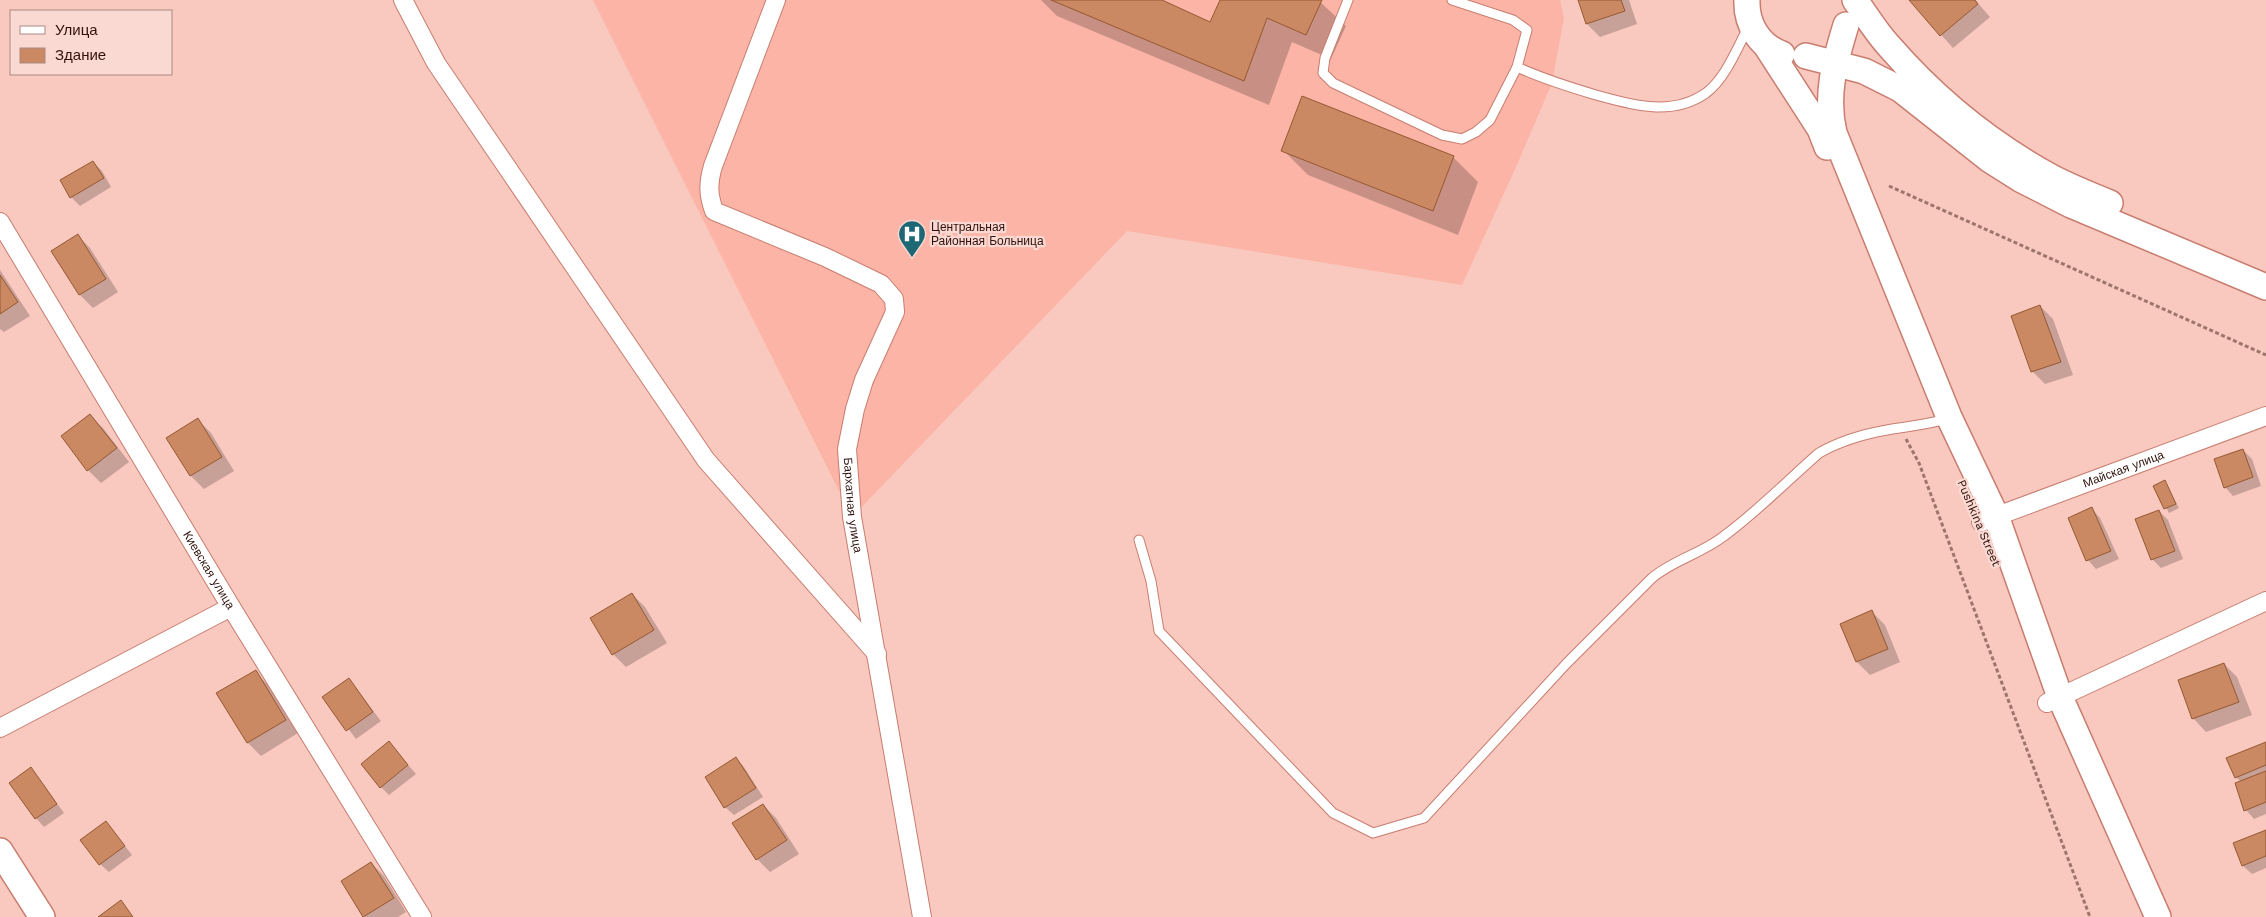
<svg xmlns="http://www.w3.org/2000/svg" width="2266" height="917" font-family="'Work Sans',sans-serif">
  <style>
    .built { fill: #fbb4a6 }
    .shadow { fill: #0003 }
    .building { fill: #ca8962; stroke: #955832 }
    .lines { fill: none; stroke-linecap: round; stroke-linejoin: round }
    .lane-casing { stroke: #c87d6f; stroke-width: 11 }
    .street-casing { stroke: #c87d6f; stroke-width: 20 }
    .secondary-casing { stroke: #c87d6f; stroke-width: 28 }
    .path { stroke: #9d756d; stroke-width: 3; stroke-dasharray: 4 2.5; stroke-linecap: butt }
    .lane { stroke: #fff; stroke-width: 9 }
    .street { stroke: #fff; stroke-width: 18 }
    .secondary { stroke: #fff; stroke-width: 25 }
    .labels { text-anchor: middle; stroke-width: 4.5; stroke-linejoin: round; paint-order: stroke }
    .poi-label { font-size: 12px; fill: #2f120d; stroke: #fbd9d3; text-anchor: start }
    .street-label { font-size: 12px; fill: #2f120d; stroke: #fbd9d3 }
  </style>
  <rect width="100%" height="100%" fill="#f9c8be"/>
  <!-- built -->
  <polygon class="built" points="593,0 1560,0 1564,18 1552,83 1516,167 1462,285 1127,231 852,517"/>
  <!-- shadow -->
  <g class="shadow">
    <polygon points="1041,0 1159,0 1210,24 1222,0 1318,0 1346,26 1331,59 1292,42 1269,105 1057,16"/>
    <polygon points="1581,0 1629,0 1637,24 1600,37 1587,24"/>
    <polygon points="1910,0 1975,0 1990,17 1953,48"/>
    <polygon points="1283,150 1453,157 1478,182 1458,235 1308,175"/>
    <polygon points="93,162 102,171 111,187 80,206 71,197"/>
    <polygon points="77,235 90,248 118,292 93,308 80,295 52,251"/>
    <polygon points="0,270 30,316 4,332 0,329"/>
    <polygon points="2040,306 2053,319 2073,375 2045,384 2032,371"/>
    <polygon points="90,416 103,428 129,462 101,483 88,470"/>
    <polygon points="198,420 211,433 234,471 204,489 191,476 168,438"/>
    <polygon points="2243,450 2252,459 2261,486 2233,496 2225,487"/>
    <polygon points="2165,482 2179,508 2169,513 2155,487"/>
    <polygon points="2092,509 2100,518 2119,559 2096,569 2088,560 2069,519"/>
    <polygon points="2159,511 2168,520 2183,559 2161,568 2152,559"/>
    <polygon points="632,594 645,607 667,643 626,667 613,654"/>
    <polygon points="1872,612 1885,625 1900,662 1870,675 1857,662 1842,624"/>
    <polygon points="2224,664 2237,677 2252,715 2206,732 2193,718"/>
    <polygon points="255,672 268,685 298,733 261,756 248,743 218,694"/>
    <polygon points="349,679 381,721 356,739 324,697"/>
    <polygon points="389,743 416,774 389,795 381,787"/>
    <polygon points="2266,743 2266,814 2254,819 2246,810 2237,784 2241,782 2236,777"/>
    <polygon points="736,758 744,767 763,797 734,815 725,807"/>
    <polygon points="31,769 64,813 44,827 36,818"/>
    <polygon points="763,805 776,818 799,854 770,872 757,859"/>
    <polygon points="106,822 132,855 109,872 100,864"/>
    <polygon points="2266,831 2266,868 2252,874 2243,866 2234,844"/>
    <polygon points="371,863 384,876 406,912 398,917 365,917 342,881"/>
  </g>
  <!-- building -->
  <g class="building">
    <polygon points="1051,0 1162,0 1210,22 1220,0 1322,0 1306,35 1267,18 1244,81"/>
    <polygon points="1578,0 1621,0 1625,11 1586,24"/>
    <polygon points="1909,0 1975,0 1978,4 1940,36"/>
    <polygon points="1302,96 1454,156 1433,211 1281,151"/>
    <polygon points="93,161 104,178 70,198 60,180"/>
    <polygon points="78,234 106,279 79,295 51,251"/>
    <polygon points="0,275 18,302 0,314"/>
    <polygon points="2040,305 2061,362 2031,372 2011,316"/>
    <polygon points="90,414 117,448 87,471 61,436"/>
    <polygon points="198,418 222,457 190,476 166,438"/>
    <polygon points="2243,449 2253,477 2224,488 2214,459"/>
    <polygon points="2165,480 2176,504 2164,509 2153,486"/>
    <polygon points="2092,507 2111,551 2086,561 2068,518"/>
    <polygon points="2159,510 2175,551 2151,560 2135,519"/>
    <polygon points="632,593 654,630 612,655 590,618"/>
    <polygon points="1872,610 1888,649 1856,662 1840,624"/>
    <polygon points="2224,663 2239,702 2192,719 2178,680"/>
    <polygon points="256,670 286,720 247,743 216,693"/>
    <polygon points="349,678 373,712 346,731 322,697"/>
    <polygon points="389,741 408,765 380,788 361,764"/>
    <polygon points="2266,742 2266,765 2235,778 2226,758"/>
    <polygon points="736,757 756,788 724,808 705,777"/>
    <polygon points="31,767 57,804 35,819 9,783"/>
    <polygon points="2266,771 2266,802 2244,811 2235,783"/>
    <polygon points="763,804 787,840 756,860 732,823"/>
    <polygon points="106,821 125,846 99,865 80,840"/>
    <polygon points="2266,830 2266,856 2242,866 2233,843"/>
    <polygon points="371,862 394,898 363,917 341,881"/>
    <polygon points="121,900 133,917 98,917"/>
  </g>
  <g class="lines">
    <!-- lane casing -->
    <g class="lane-casing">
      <g id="lane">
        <polyline points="1348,0 1325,58 1323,73 1333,83 1442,135 1462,139 1476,132 1490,120 1517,67"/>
        <path d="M1452,0L1513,20L1527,30L1517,67C1543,79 1569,87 1596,95C1632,105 1672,117 1706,93C1726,78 1737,48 1749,26"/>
        <path d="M1139,540L1151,581L1159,631L1333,813L1373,833L1424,818L1567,663L1652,578C1673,560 1701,554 1724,536C1758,511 1788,480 1819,453C1840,441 1864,434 1887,430C1908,426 1928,425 1949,418"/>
      </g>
    </g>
    <!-- street casing -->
    <g class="street-casing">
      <g id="street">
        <polyline points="403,0 436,63 706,460 877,654"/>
        <path id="s1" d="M776,0L713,166C708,183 708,194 714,211L825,257L881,284L894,299L895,312L864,380L855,409L847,449L852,517L922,917"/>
        <path id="s2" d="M0,222L231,607L422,917"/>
        <path id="s3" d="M1981,522L2266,416"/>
        <polyline points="2047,703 2266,601"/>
        <polyline points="0,728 231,607"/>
      </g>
    </g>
    <!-- secondary casing -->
    <g class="secondary-casing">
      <g id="secondary">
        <path d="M1747,0C1746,24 1759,46 1782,54"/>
        <path d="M1855,0C1866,15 1876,32 1889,46C1935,99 1989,143 2051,177C2070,187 2090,195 2110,203"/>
        <path d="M1846,25C1835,61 1825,95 1834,133L1949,417L1996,516L2060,697L2158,917"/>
        <polyline points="1767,47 1820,129 1827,147"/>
        <polyline points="1806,56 1864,71 1900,89 1990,160 2020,179 2071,205 2266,287"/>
        <polyline points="0,851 42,917"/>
      </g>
    </g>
    <!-- path -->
    <g class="path">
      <polyline points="1889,186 2266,355"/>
      <polyline points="1906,439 1919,463 2090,917"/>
    </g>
    <!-- lane -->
    <use href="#lane" class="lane"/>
    <!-- street -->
    <use href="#street" class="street"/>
    <!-- secondary -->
    <use href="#secondary" class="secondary"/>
  </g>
  <!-- icons -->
  <defs>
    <g id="hospital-pin" transform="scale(1.4375)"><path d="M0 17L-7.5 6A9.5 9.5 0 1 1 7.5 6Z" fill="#1e6774" stroke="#fbd9d3"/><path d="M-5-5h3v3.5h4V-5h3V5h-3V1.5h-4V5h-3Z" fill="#fff"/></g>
  </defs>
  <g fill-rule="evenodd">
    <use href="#hospital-pin" x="912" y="234"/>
  </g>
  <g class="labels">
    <!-- poi labels -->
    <g class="poi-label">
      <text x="931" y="231">Центральная<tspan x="931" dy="14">Районная Больница</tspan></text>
    </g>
    <!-- street labels -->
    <g class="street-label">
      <text dy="4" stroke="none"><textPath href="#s3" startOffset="152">Майская улица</textPath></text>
      <text dy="4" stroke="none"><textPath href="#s1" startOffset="641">Бархатная улица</textPath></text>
      <text transform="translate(1979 523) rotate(67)" y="4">Pushkina Street</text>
      <text dy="4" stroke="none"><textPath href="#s2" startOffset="406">Киевская улица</textPath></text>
    </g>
  </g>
  <!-- legend -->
  <rect x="10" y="10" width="162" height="65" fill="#fbd9d3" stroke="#a98984"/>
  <rect x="20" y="26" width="25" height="8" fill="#ffffff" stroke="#a98984"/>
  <text x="55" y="35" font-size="15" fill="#2f120d">Улица</text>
  <rect x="20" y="48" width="25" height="15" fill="#ca8962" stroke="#a98984"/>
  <text x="55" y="60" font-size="15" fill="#2f120d">Здание</text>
</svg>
